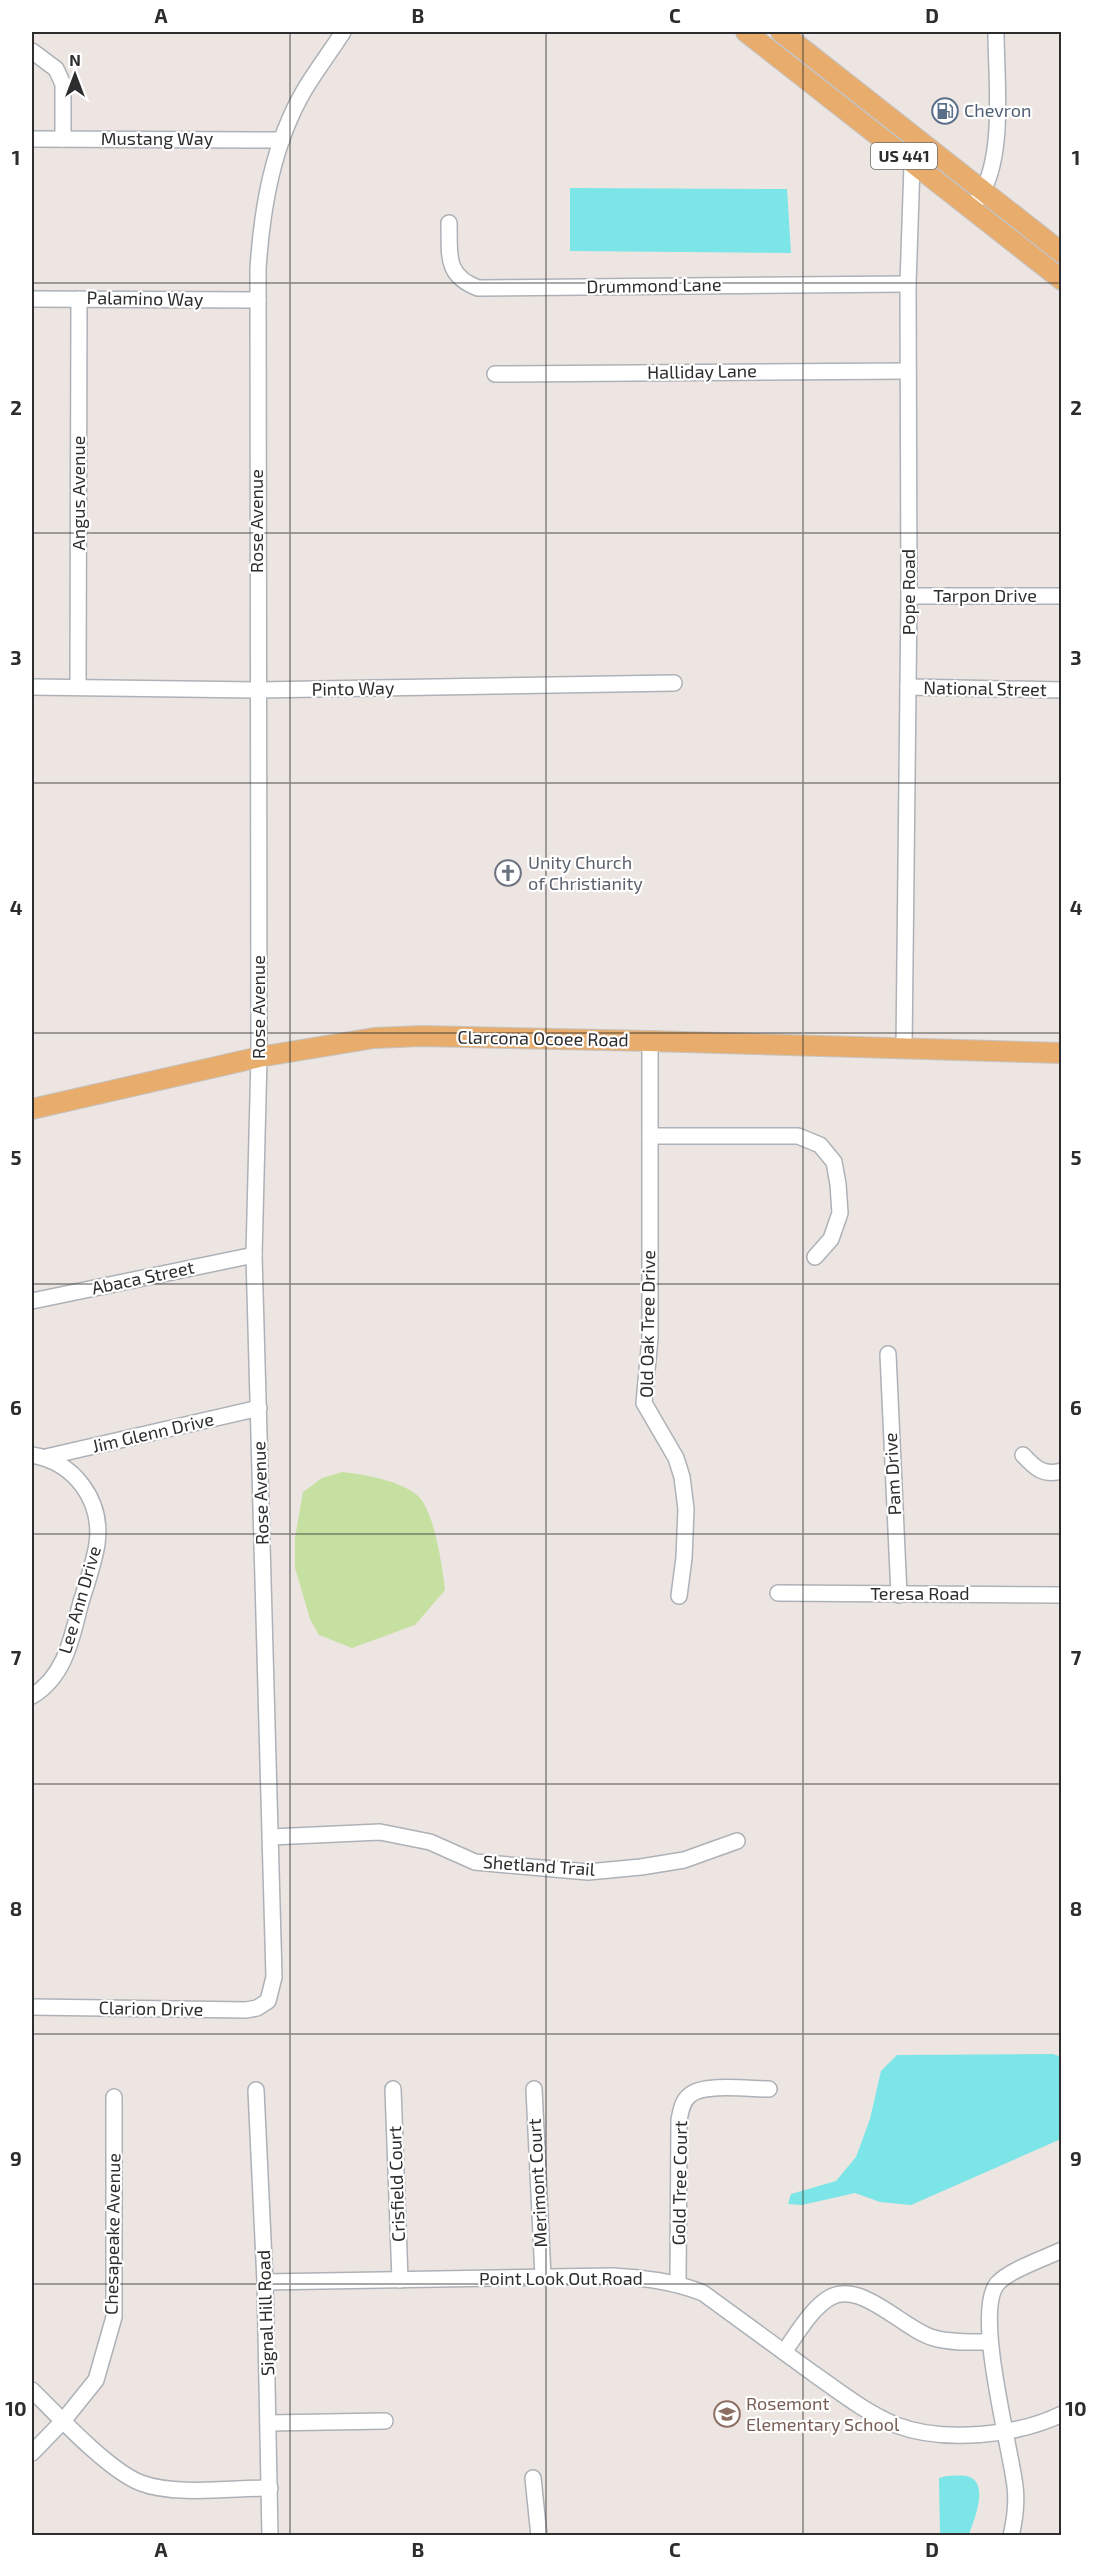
<svg xmlns="http://www.w3.org/2000/svg" width="1093" height="2567" font-family="'Exo 2',sans-serif">
  <style>
    .green { fill: #c6e0a2 }
    .water { fill: #7ce5e7 }
    .lines { fill: none; stroke-linecap: round; stroke-linejoin: round }
    .minor-casing { stroke: #adb2b8; stroke-width: 18 }
    .major-casing { stroke: #c4c4c4; stroke-width: 22 }
    .minor { stroke: #fff; stroke-width: 15 }
    .major { stroke: #e8ac6c; stroke-width: 20 }
    .grid { fill: none; stroke: #2d2d2d; stroke-width: 1.5; stroke-opacity: 0.55 }
    .labels { text-anchor: middle; stroke-width: 4.5; stroke-linejoin: round; paint-order: stroke }
    .shield { fill: #fff; stroke: #6c6c6c; stroke-width: 1.5 }
    .shield-label { font-size: 16px; font-weight: bold; fill: #2d2d2d }
    .service-label { font-size: 18px; fill: #4e5e75; stroke: #fff; text-anchor: start }
    .street-label { font-size: 18px; fill: #2d2d2d; stroke: #fff }
    .worship-label { font-size: 18px; fill: #5b616d; stroke: #fff; text-anchor: start }
    .education-label { font-size: 18px; fill: #785e54; stroke: #fff; text-anchor: start }
    .neatline { fill: none; stroke: #2d2d2d; stroke-width: 2 }
    .grid-label { font-size: 20px; text-anchor: middle; font-weight: bold; fill: #2d2d2d }
  </style>
  <rect width="100%" height="100%" fill="#ede5e1"/>
  <!-- green -->
  <path class="green" d="M342,1472C363,1474 402,1481 418,1496C434,1510 443,1569 445,1590L415,1625L352,1648L319,1635L310,1619L295,1568V1538L303,1492L322,1478Z"/>
  <!-- water -->
  <g class="water">
    <polygon points="570,188 787,189 791,253 570,251"/>
    <polygon points="1053,2054 1061,2057 1061,2139 911,2205 880,2202 855,2193 802,2205 788,2204 791,2194 836,2181 856,2157 870,2119 881,2071 897,2055"/>
    <path d="M946,2476C952,2476 960,2475 966,2476C991,2481 974,2520 969,2535H940L939,2478Z"/>
  </g>
  <g class="lines">
    <!-- minor casing -->
    <g class="minor-casing">
      <g id="minor">
        <polyline points="32,51 56,69 63,84 63,139"/>
        <polyline points="32,139 282,140"/>
        <path d="M978,199C1006,159 996,80 996,32"/>
        <path d="M449,223C450,254 444,275 478,288L908,284"/>
        <polyline points="32,299 258,300"/>
        <polyline points="495,374 908,371"/>
        <polyline points="909,596 1062,596"/>
        <polyline points="32,687 258,690 674,683"/>
        <polyline points="78,687 79,299"/>
        <polyline points="908,687 1062,690"/>
        <polyline points="650,1041 650,1338 644,1403 676,1458 682,1477 686,1509 684,1558 679,1596"/>
        <polyline points="904,1049 909,596 908,284 913,136"/>
        <polyline points="650,1136 798,1136 820,1145 834,1162 838,1184 840,1213 831,1239 815,1257"/>
        <polyline points="32,1301 254,1255"/>
        <polyline points="888,1354 899,1595"/>
        <path d="M32,1455C74,1462 103,1500 97,1544C94,1563 87,1583 81,1602C72,1636 66,1676 32,1696"/>
        <path d="M1023,1455C1035,1468 1043,1476 1062,1471"/>
        <polyline points="46,1457 259,1408"/>
        <polyline points="778,1593 1062,1595"/>
        <polyline points="271,1837 380,1832 430,1842 475,1862 588,1872 641,1867 684,1860 737,1841"/>
        <path d="M32,2007L246,2010L257,2008L268,2001L274,1977L254,1255L259,1057L258,269C262,207 273,143 305,89C317,69 331,51 343,32"/>
        <polyline points="393,2089 400,2280"/>
        <polyline points="534,2089 543,2277"/>
        <polyline points="256,2090 265,2282 270,2536"/>
        <path d="M265,2282L612,2276C644,2278 673,2281 703,2293C740,2320 777,2347 814,2374C840,2392 866,2413 896,2425C943,2443 1017,2436 1062,2414"/>
        <path d="M678,2283L679,2120C681,2111 682,2101 690,2095C704,2083 750,2089 769,2089"/>
        <path d="M784,2352C797,2334 812,2307 831,2297C863,2281 904,2330 934,2338C952,2343 971,2342 989,2342"/>
        <path d="M32,2390C57,2415 109,2471 141,2483C175,2496 233,2488 270,2488"/>
        <polyline points="269,2423 385,2421"/>
        <polyline points="32,2453 63,2421 96,2380 114,2317 114,2097"/>
        <polyline points="533,2478 539,2536"/>
        <path d="M1011,2536C1015,2519 1017,2502 1015,2486C1010,2445 974,2313 997,2284C1009,2270 1045,2258 1062,2250"/>
      </g>
    </g>
    <!-- major casing -->
    <g class="major-casing">
      <g id="major">
        <polyline points="746,32 1062,280"/>
        <polyline points="781,32 1062,253"/>
        <polyline points="32,1109 259,1057 374,1038 422,1036 650,1041 1062,1053"/>
      </g>
    </g>
    <!-- minor -->
    <use href="#minor" class="minor"/>
    <!-- major -->
    <use href="#major" class="major"/>
  </g>
  <!-- grid -->
  <path class="grid" d="M290,32V2536M546,32V2536M803,32V2536M32,283H1062M32,533H1062M32,783H1062M32,1033H1062M32,1284H1062M32,1534H1062M32,1784H1062M32,2034H1062M32,2284H1062"/>
  <!-- icons -->
  <defs>
    <g id="fuel-ring" transform="scale(1.35)"><circle r="9.5" fill="#fff" stroke="#5c6f8a" stroke-width="1.5"/><path d="M-5.5-6h7V0h2V4h1.3V-2.5L3-4.5l.8-.8L6-3V5H2.5V1h-1V6h-7ZM-4.2-4.7v3.2H.2V-4.7Z" fill="#5c6f8a"/></g>
    <g id="church-ring" transform="scale(1.35)"><circle r="9.5" fill="#fff" stroke="#6b7280" stroke-width="1.5"/><path d="M-1.2-6h2.4v3.5h3.3v2.4h-3.3V6h-2.4V-.1h-3.3v-2.4h3.3Z" fill="#6b7280"/></g>
    <g id="school-ring" transform="scale(1.35)"><circle r="9.5" fill="#fff" stroke="#8d6e63" stroke-width="1.5"/><path d="M0-5L7-2L0 1L-7-2ZM-4 1L0 2.5L4 1V4Q0 6-4 4Z" fill="#8d6e63"/></g>
  </defs>
  <g fill-rule="evenodd">
    <use href="#fuel-ring" x="945" y="111"/>
    <use href="#church-ring" x="508" y="873"/>
    <use href="#school-ring" x="727" y="2414"/>
  </g>
  <g class="labels">
    <!-- shield labels -->
    <rect class="shield" x="871" y="143" width="66" height="26" rx="4.5"/>
    <g class="shield-label">
      <text x="904" y="162">US 441</text>
    </g>
    <!-- service labels -->
    <g class="service-label">
      <text x="964" y="117">Chevron</text>
    </g>
    <!-- street labels -->
    <g class="street-label">
      <text x="157" y="145">Mustang Way</text>
      <text transform="translate(654 286) rotate(-1)" y="6">Drummond Lane</text>
      <text transform="translate(145 299) rotate(1)" y="6">Palamino Way</text>
      <text transform="translate(702 372) rotate(-1)" y="6">Halliday Lane</text>
      <text transform="translate(79 493) rotate(-90)" y="6">Angus Avenue</text>
      <text transform="translate(257 521) rotate(-90)" y="6">Rose Avenue</text>
      <text transform="translate(909 592) rotate(-90)" y="6">Pope Road</text>
      <text x="985" y="602">Tarpon Drive</text>
      <text transform="translate(353 689) rotate(-1)" y="6">Pinto Way</text>
      <text transform="translate(985 689) rotate(1)" y="6">National Street</text>
      <text transform="translate(259 1007) rotate(-90)" y="6">Rose Avenue</text>
      <text transform="translate(543 1039) rotate(1)" y="6">Clarcona Ocoee Road</text>
      <text transform="translate(143 1278) rotate(-12)" y="6">Abaca Street</text>
      <text transform="translate(648 1324) rotate(-89)" y="6">Old Oak Tree Drive</text>
      <text transform="translate(153 1433) rotate(-13)" y="6">Jim Glenn Drive</text>
      <text transform="translate(893 1474) rotate(-93)" y="6">Pam Drive</text>
      <text transform="translate(261 1493) rotate(-92)" y="6">Rose Avenue</text>
      <text x="920" y="1600">Teresa Road</text>
      <text transform="translate(80 1600) rotate(-74)" y="6">Lee Ann Drive</text>
      <text transform="translate(539 1866) rotate(4)" y="6">Shetland Trail</text>
      <text transform="translate(151 2009) rotate(1)" y="6">Clarion Drive</text>
      <text transform="translate(538 2183) rotate(-93)" y="6">Merimont Court</text>
      <text transform="translate(680 2183) rotate(-89)" y="6">Gold Tree Court</text>
      <text transform="translate(397 2184) rotate(-92)" y="6">Crisfield Court</text>
      <text transform="translate(113 2234) rotate(-89)" y="6">Chesapeake Avenue</text>
      <text x="561" y="2285">Point Look Out Road</text>
      <text transform="translate(266 2313) rotate(-92)" y="6">Signal Hill Road</text>
    </g>
    <!-- worship labels -->
    <g class="worship-label">
      <text x="528" y="869">Unity Church<tspan x="528" dy="21">of Christianity</tspan></text>
    </g>
    <!-- education labels -->
    <g class="education-label">
      <text x="746" y="2410">Rosemont<tspan x="746" dy="21">Elementary School</tspan></text>
    </g>
  </g>
  <!-- border -->
  <rect width="1093" height="2567" fill="none" stroke="#ffffff" stroke-width="66"/>
  <!-- north arrow -->
  <g transform="translate(75 75)" stroke="#ffffff" stroke-width="4.5" paint-order="stroke">
  <path d="M0-4.5L10 22L0 15L-10 22Z" fill="#2d2d2d"/>
  <text y="-9" font-size="16" font-weight="bold" text-anchor="middle" fill="#2d2d2d">N</text>
  </g>
  <rect x="33" y="33" width="1027" height="2501" class="neatline"/>
  <g class="grid-label">
    <text x="161" y="23">A</text>
    <text x="418" y="23">B</text>
    <text x="675" y="23">C</text>
    <text x="932" y="23">D</text>
    <text x="16" y="165">1</text>
    <text x="1076" y="165">1</text>
    <text x="16" y="415">2</text>
    <text x="1076" y="415">2</text>
    <text x="16" y="665">3</text>
    <text x="1076" y="665">3</text>
    <text x="16" y="915">4</text>
    <text x="1076" y="915">4</text>
    <text x="16" y="1165">5</text>
    <text x="1076" y="1165">5</text>
    <text x="16" y="1415">6</text>
    <text x="1076" y="1415">6</text>
    <text x="16" y="1665">7</text>
    <text x="1076" y="1665">7</text>
    <text x="16" y="1916">8</text>
    <text x="1076" y="1916">8</text>
    <text x="16" y="2166">9</text>
    <text x="1076" y="2166">9</text>
    <text x="16" y="2416">10</text>
    <text x="1076" y="2416">10</text>
    <text x="161" y="2557">A</text>
    <text x="418" y="2557">B</text>
    <text x="675" y="2557">C</text>
    <text x="932" y="2557">D</text>
  </g>
</svg>
